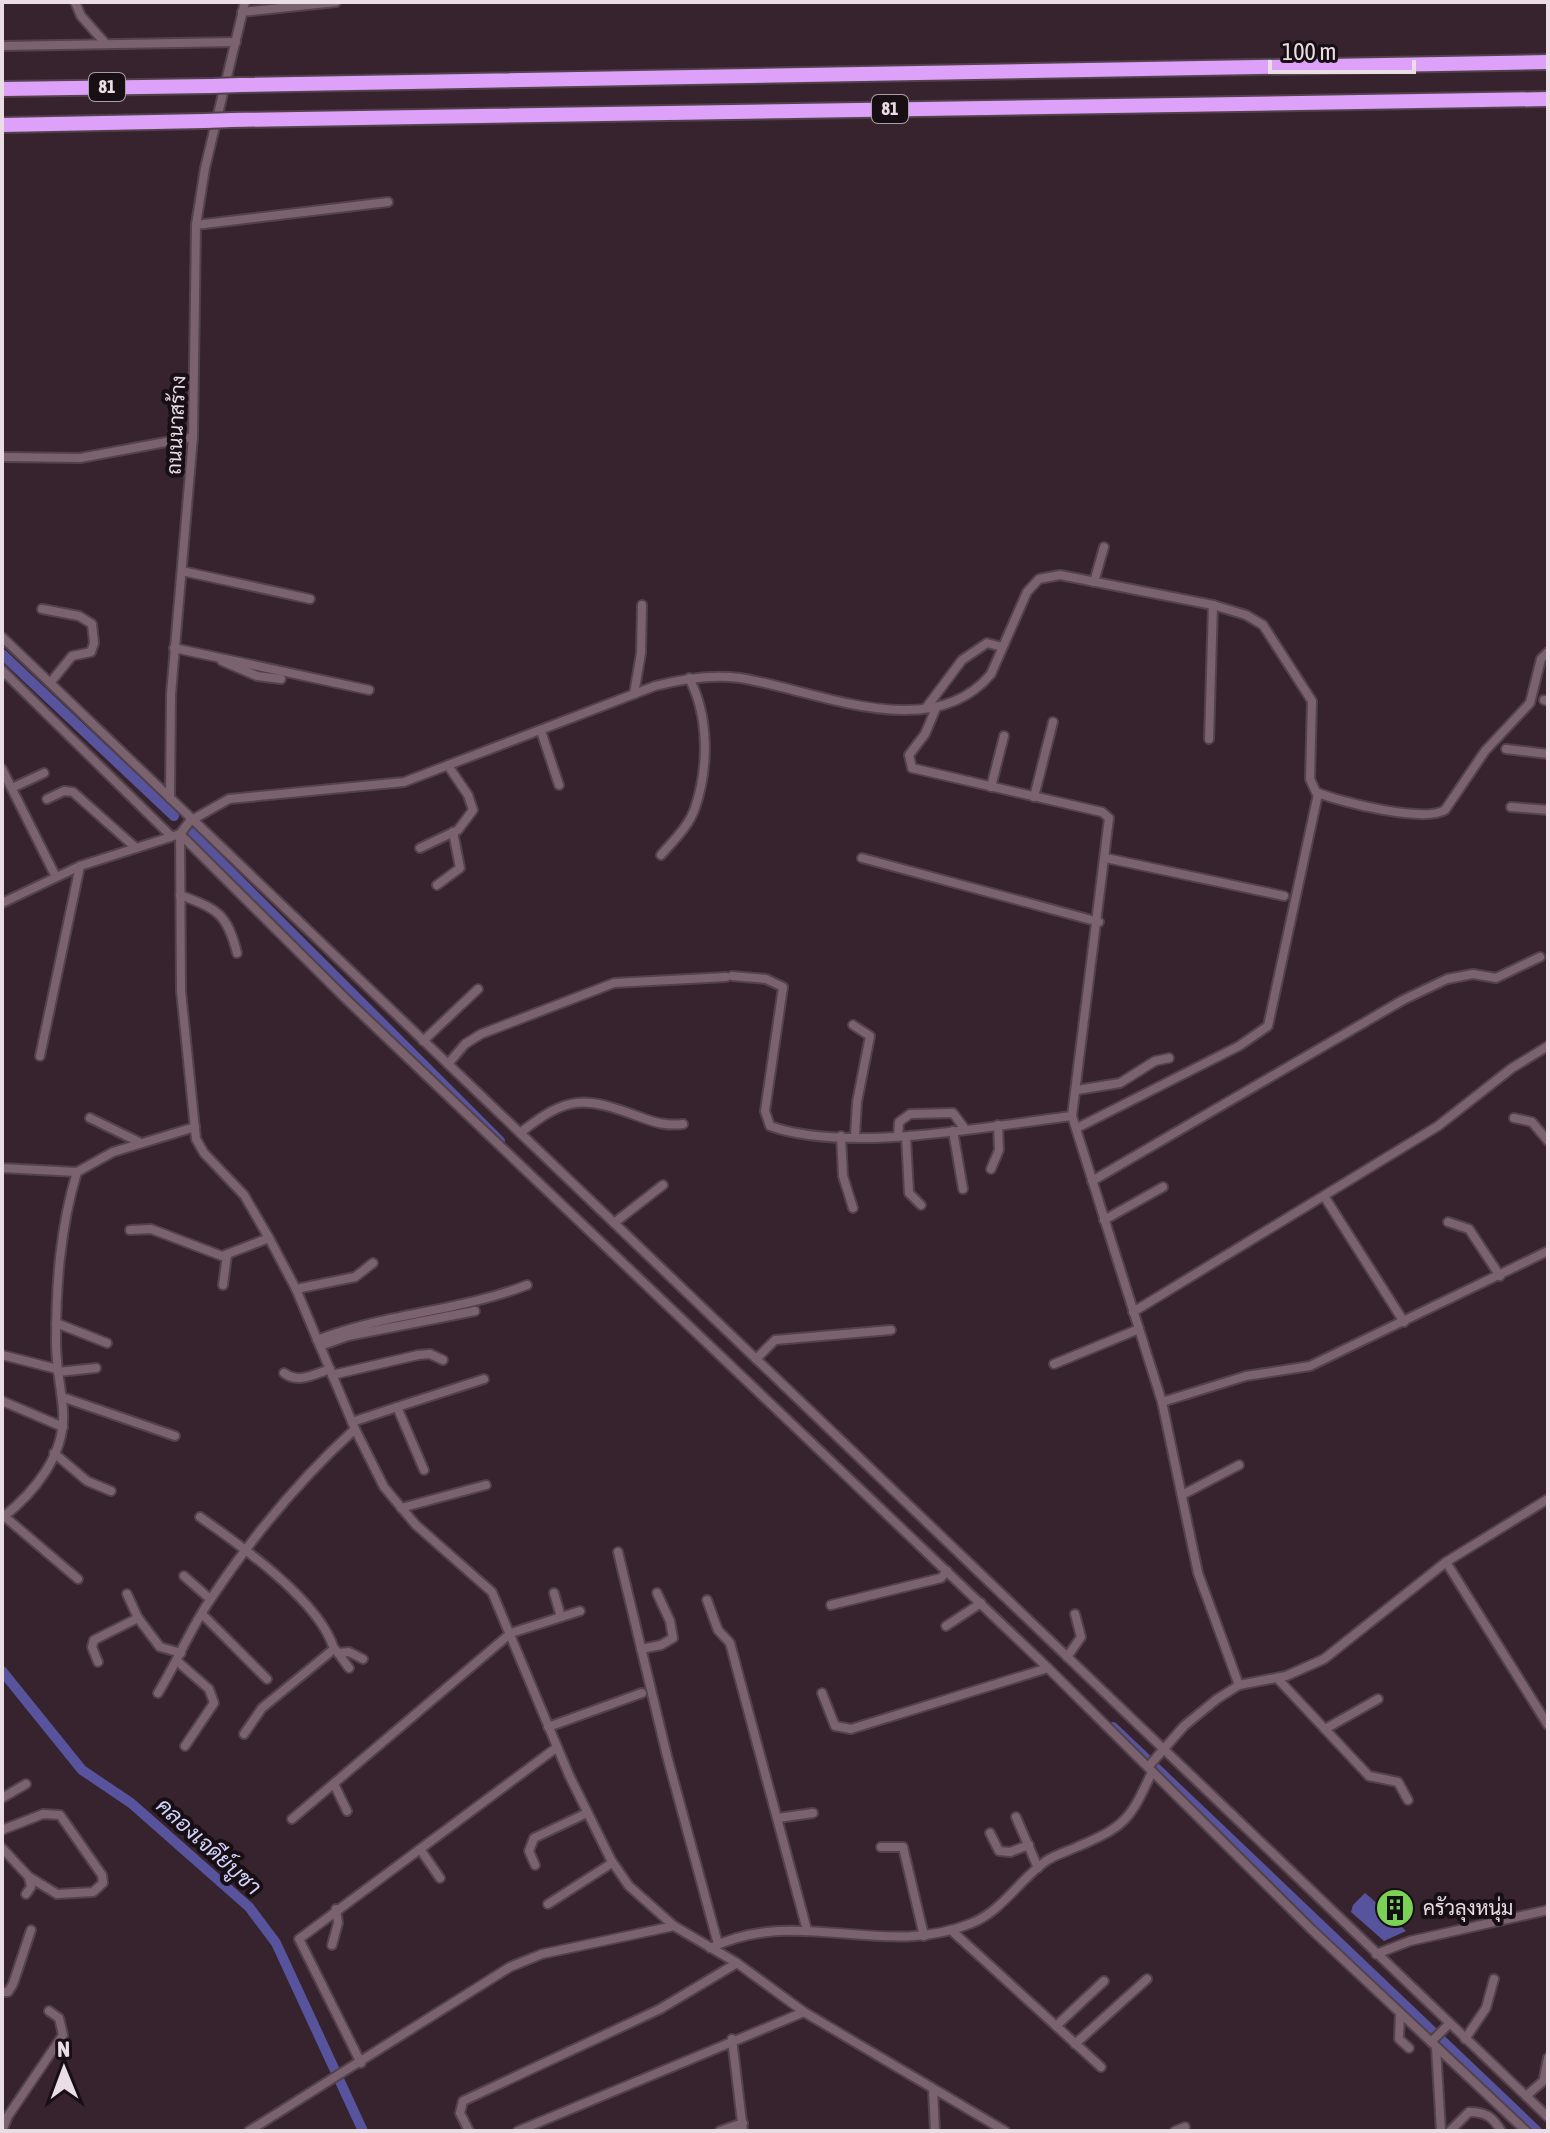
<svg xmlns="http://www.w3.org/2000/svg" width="1550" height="2133" font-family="'Asap Condensed',Sarabun,sans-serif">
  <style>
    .water { fill: #58539d }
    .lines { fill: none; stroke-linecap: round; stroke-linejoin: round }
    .canal { stroke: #58539d; stroke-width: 10 }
    .street-casing { stroke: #52424c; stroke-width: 12 }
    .highway-casing { stroke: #52424c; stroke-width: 18 }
    .street { stroke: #7a626f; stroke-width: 8 }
    .highway { stroke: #dda1f9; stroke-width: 14 }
    .highway-bridge-casing { stroke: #52424c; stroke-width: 18; stroke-linecap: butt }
    .highway-bridge { stroke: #dda1f9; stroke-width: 14 }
    .labels { text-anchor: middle; stroke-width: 8; stroke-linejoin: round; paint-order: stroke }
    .shield { fill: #180f14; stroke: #ab9fa6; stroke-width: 2 }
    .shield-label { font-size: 18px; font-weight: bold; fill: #eadde4 }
    .street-label { font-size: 20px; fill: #eadde4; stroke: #180f14 }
    .poi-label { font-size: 20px; fill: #eadde4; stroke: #180f14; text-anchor: start }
    .water-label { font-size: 22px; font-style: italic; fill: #d3d4fe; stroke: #180f14 }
  </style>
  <rect width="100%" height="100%" fill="#37232e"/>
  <!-- water -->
  <polygon class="water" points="1365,1893 1371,1898 1406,1931 1384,1941 1351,1912 1353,1905"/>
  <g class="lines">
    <!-- canal -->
    <g class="canal">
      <polyline points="2,654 174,816"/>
      <polyline points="192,833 500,1141"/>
      <polyline points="2,1671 82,1770 131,1803 249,1907 276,1943 363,2131"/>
      <polyline points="1113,1727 1537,2131"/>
    </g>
    <!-- street casing -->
    <g class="street-casing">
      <g id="street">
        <polyline points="75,2 81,16 106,44"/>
        <polyline points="242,12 336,2"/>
        <polyline points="2,46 236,42"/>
        <polyline points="196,225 388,202"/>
        <polyline points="2,457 80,458 193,437"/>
        <polyline points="182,571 310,599"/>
        <polyline points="1094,582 1104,547"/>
        <polyline points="42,609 79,616 92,624 94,643 91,652 72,656 50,683"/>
        <polyline points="2,637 1548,2117"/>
        <polyline points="174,648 369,690"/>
        <polyline points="222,661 257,676 281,679"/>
        <polyline points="2,670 171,836"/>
        <polyline points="634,694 641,653 642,605"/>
        <polyline points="1544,700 1548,701"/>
        <polyline points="926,708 962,660 987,643 1002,647"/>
        <polyline points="936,708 925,734 909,755 912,768 1102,812 1109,818 1072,1116 1162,1402 1198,1573 1239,1685"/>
        <polyline points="541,731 559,785"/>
        <polyline points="1209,739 1213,605"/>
        <polyline points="1506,749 1548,754"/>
        <polyline points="2,769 56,877"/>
        <polyline points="991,787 1004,736"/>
        <polyline points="12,788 44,773"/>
        <polyline points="1034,797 1053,722"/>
        <polyline points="170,798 171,694 193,437 196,225 205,168 245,2"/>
        <polyline points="47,799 64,791 73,792 136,848"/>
        <polyline points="1511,807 1548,810"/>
        <polyline points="420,848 458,830 473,810 468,795 449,767"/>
        <path d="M661,855C673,841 689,826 695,808C709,767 709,716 689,678"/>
        <polyline points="862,858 1099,922"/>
        <polyline points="1106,858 1284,896"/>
        <polyline points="437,885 460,868 453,832"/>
        <path d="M180,895C217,909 227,913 237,953"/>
        <polyline points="2,903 80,866 180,834 346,999 1048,1668 1311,1929 1526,2131"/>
        <path d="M732,976L766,979L783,987L765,1111L770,1126C848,1154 989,1126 1072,1116"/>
        <polyline points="853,1025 870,1036 857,1102 855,1136"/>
        <polyline points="423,1041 478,989"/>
        <polyline points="40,1056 80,866"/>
        <polyline points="448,1064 465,1044 481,1034 614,983 726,977"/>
        <polyline points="1077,1090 1120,1083 1155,1061 1169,1058"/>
        <polyline points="90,1118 139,1142"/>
        <polyline points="1514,1118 1532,1122 1548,1141"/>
        <polyline points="1077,1128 1239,1046 1268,1026 1318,794"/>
        <polyline points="953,1131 963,1189"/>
        <path d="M520,1133C568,1095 584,1096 640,1117C656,1123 667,1126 683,1124"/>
        <polyline points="841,1136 843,1176 853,1208"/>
        <polyline points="898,1136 899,1122 910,1114 953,1113 965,1129"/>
        <polyline points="906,1137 909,1193 921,1205"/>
        <polyline points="2,1168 77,1172"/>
        <polyline points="991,1169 999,1150 998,1125"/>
        <polyline points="1092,1181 1403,1000 1447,979 1473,974 1496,978 1540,957"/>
        <polyline points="1324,1196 1404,1322"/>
        <polyline points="1104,1220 1163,1187"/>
        <polyline points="1448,1222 1469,1229 1500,1276"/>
        <polyline points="614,1223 663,1185"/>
        <polyline points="130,1230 151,1229 222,1256 269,1238"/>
        <polyline points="223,1285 227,1255"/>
        <polyline points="296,1289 355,1277 373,1263"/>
        <polyline points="1133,1312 1438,1126 1512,1068 1548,1046"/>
        <polyline points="56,1323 107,1343"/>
        <path d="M317,1340C385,1313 458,1312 527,1285"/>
        <polyline points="320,1346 348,1336 475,1311"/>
        <polyline points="2,1355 57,1369"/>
        <polyline points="756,1359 775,1340 891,1330"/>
        <polyline points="1054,1364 1139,1329"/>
        <polyline points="58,1372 96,1368"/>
        <path d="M284,1373C298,1384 315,1374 330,1369"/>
        <polyline points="332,1375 418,1355 430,1354 443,1360"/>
        <polyline points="62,1397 175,1436"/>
        <polyline points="2,1401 63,1427"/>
        <polyline points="1162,1402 1246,1376 1310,1366 1548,1251"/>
        <polyline points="397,1407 484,1379"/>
        <polyline points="352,1422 397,1407 424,1470"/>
        <polyline points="54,1453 87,1481 111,1491"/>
        <polyline points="1182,1495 1239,1465"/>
        <polyline points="401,1508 486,1485"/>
        <polyline points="4,1516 78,1579"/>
        <path d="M200,1517C240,1545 320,1601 334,1649L262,1708L244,1734"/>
        <path d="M2,1518C35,1492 66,1454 63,1410C61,1387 56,1365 56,1343C56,1285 60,1228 77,1172L113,1152L195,1127"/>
        <polyline points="618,1552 667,1756 718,1944"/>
        <polyline points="1446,1562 1548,1725"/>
        <polyline points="184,1576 210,1599"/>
        <polyline points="554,1593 561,1617"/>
        <polyline points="127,1594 138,1618"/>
        <polyline points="707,1600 718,1630 730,1643 807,1930"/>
        <polyline points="831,1605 941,1578 947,1571"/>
        <polyline points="202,1614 267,1679"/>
        <polyline points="946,1626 981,1603"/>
        <polyline points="335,1649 349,1668"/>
        <polyline points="641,1649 661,1645 673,1638 670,1621 657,1593"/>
        <polyline points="338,1653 349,1652 363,1659"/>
        <polyline points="1067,1657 1081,1637 1075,1614"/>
        <polyline points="177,1661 209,1689 214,1703 185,1746"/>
        <polyline points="98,1662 92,1647 94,1640 138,1618 160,1647 181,1653"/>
        <polyline points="1277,1678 1369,1776 1398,1782 1408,1800"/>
        <path d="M158,1693C177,1662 191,1627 212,1597C253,1536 301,1478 355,1429"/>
        <polyline points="822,1693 835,1726 851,1729 1048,1668"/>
        <polyline points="548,1727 642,1693"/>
        <polyline points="1325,1729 1378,1699"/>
        <polyline points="1148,1767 1184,1726 1217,1699 1239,1685 1286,1676 1324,1659 1446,1562 1548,1499"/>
        <polyline points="334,1784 347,1811"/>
        <polyline points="2,1798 26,1784"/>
        <polyline points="1016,1817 1038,1868"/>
        <polyline points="778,1818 813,1813"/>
        <polyline points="292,1819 511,1633 580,1611"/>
        <polyline points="2,1830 43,1814 60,1815 102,1875 103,1883 93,1892 57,1894 29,1877"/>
        <polyline points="990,1833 999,1851 1010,1852 1029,1845"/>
        <polyline points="881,1847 903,1847 924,1936"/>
        <polyline points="2,1848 29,1877 31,1887 26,1894"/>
        <polyline points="420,1849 440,1878"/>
        <polyline points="535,1865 529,1851 534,1838 587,1813"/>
        <polyline points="548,1904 612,1863"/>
        <polyline points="951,1930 1101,2067"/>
        <polyline points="332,1945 338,1923 336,1909"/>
        <path d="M710,1948C800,1905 882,1960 972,1923C1002,1911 1020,1879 1046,1861C1056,1854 1069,1851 1079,1846C1127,1826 1131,1817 1152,1772"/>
        <polyline points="1376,1954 1410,1941 1548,1910"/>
        <polyline points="2,1992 8,1992 13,1984 31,1930"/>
        <polyline points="1400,2013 1399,2039 1409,2048"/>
        <polyline points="1056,2026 1104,1981"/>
        <polyline points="732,2039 743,2131"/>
        <polyline points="1465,2039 1486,2008 1494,1979"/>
        <polyline points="1431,2042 1449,2024"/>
        <polyline points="1075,2044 1147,1979"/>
        <polyline points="1436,2047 1441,2131"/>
        <polyline points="361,2063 299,1939 556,1748"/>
        <polyline points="1544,2078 1548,2058"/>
        <polyline points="933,2089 935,2131"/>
        <polyline points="1526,2096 1548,2077"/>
        <polyline points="2,2131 8,2116 63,2035 59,2018 49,2011"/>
        <polyline points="249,2131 510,1967 542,1954 674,1926"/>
        <polyline points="469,2131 460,2113 463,2101 660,2009 737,1963"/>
        <polyline points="518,2131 804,2012"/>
        <polyline points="720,2131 743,2123"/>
        <path d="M1005,2131L804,2012L737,1963L674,1926L629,1886L611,1860L569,1775L492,1592L416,1525L384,1487L355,1429L296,1289L269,1238L244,1195L204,1153L196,1139L181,991L180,834L190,821L229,799L404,782L655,686C682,679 711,674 740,678C816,690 931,746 991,674L1027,592L1039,579L1060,575L1213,605L1246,615L1263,625L1312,701L1310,779L1316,792C1339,802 1425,823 1445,810L1485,751L1530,703L1541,659L1548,652"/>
        <polyline points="1175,2131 1185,2127"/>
        <path d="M1450,2131L1469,2112C1486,2112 1493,2117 1501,2131"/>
      </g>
    </g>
    <!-- highway casing -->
    <g class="highway-casing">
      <g id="highway">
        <polyline points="240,85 1548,62"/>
        <polyline points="2,89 212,86"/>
        <polyline points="232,120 1548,99"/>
        <polyline points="2,125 205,121"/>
      </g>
    </g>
    <!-- street -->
    <use href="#street" class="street"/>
    <!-- highway -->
    <use href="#highway" class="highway"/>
    <!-- highway-bridge casing -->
    <g class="highway-bridge-casing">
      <g id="highway-bridge">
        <polyline points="212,86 240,85"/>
        <polyline points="205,121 232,120"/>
      </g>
    </g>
    <!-- highway-bridge -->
    <use href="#highway-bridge" class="highway-bridge"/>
  </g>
  <!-- icons -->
  <defs>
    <g id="building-disc" transform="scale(2)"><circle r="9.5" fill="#7bd156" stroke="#180f14"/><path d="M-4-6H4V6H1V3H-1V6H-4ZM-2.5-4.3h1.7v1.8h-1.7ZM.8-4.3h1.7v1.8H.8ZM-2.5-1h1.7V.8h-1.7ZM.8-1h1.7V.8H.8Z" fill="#111"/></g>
  </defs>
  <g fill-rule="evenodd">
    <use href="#building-disc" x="1395" y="1908"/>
  </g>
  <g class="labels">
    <!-- shield labels -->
    <g class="shield">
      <rect x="89" y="73" width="36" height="28" rx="6"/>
      <rect x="872" y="95" width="36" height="28" rx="6"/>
    </g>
    <g class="shield-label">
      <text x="107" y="93">81</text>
      <text x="890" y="115">81</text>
    </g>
    <!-- street labels -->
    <g class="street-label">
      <text transform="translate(176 425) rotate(-87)" y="7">ถนนนาสร้าง</text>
    </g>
    <!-- poi labels -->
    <g class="poi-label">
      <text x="1423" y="1915">ครัวลุงหนุ่ม</text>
    </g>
    <!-- water labels -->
    <g class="water-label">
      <text transform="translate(209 1846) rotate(42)" y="8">คลองเจดีย์บูชา</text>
    </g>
  </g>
  <!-- border -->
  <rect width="1550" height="2133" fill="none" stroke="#eadde4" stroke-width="8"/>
  <!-- north arrow -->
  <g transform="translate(64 2069) rotate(359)" stroke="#180f14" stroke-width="6" paint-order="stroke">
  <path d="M0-6L14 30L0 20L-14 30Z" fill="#eadde4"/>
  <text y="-12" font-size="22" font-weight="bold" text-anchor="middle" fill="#eadde4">N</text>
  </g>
  <!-- scale -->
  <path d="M1270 60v12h144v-12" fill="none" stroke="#eadde4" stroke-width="4"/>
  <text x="1282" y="60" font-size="24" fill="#eadde4" stroke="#180f14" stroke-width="6" paint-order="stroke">100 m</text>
</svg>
